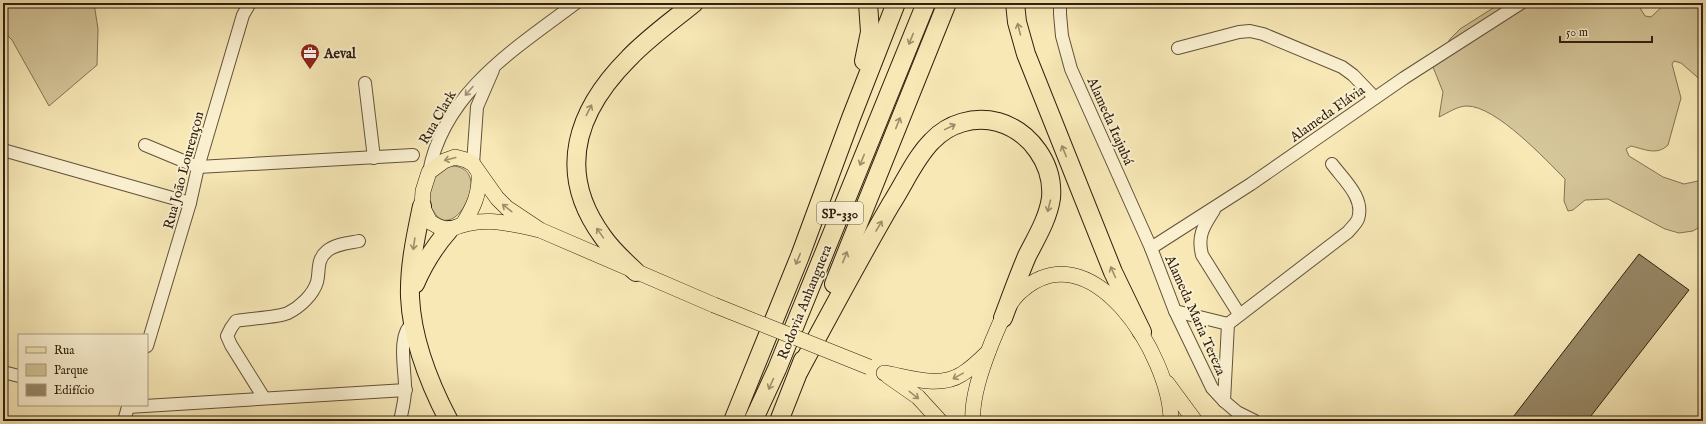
<svg xmlns="http://www.w3.org/2000/svg" width="1706" height="424" font-family="'IM FELL English',serif">
  <style>
    .green { fill: #d5c69a; stroke: #827355 }
    .building { fill: #978866; stroke: #302010 }
    .lines { fill: none; stroke-linecap: round; stroke-linejoin: round }
    .minor-casing { stroke: #62523a; stroke-width: 14 }
    .major-casing { stroke: #302010; stroke-width: 16 }
    .highway-casing { stroke: #302010; stroke-width: 20 }
    .minor { stroke: #faf0d0; stroke-width: 12 }
    .major { stroke: #f7e8b6; stroke-width: 15 }
    .highway { stroke: #f7e8b6; stroke-width: 18 }
    .major-bridge-casing { stroke: #302010; stroke-width: 16; stroke-linecap: butt }
    .major-bridge { stroke: #f7e8b6; stroke-width: 15 }
    .oneway { stroke: #9d8e6b }
    .oneway2 { stroke: #9f927a }
    .labels { text-anchor: middle; stroke-width: 4; stroke-linejoin: round; paint-order: stroke }
    .shield { fill: #faf0d0; stroke: #6d5e4a; stroke-width: 1 }
    .shield-label { font-size: 13px; font-weight: bold; fill: #302010 }
    .poi-label { font-size: 14px; font-weight: bold; fill: #302010; stroke: #faf0d0; text-anchor: start }
    .street-label { font-size: 14px; fill: #302010; stroke: #faf0d0 }
  </style>
  <rect width="100%" height="100%" fill="#f7e8b6"/>
  <filter id="stains"><feTurbulence type="fractalNoise" baseFrequency=".005" numOctaves="4"/><feColorMatrix values="0 0 0 0 .2 0 0 0 0 .09 0 0 0 0 .02 0 0 0 .5 -.17"/></filter>
  <radialGradient id="worn" r=".72"><stop offset=".6" stop-color="#630" stop-opacity="0"/><stop offset="1" stop-color="#630" stop-opacity=".3"/></radialGradient>
  <!-- green -->
  <g class="green">
    <polygon points="3,3 94,3 98,29 97,65 49,106 12,40 3,31"/>
    <path d="M1501,3H1637L1645,16L1651,17L1666,3H1703V82L1681,63L1674,61L1672,64L1681,98L1668,145C1657,156 1644,149 1631,146L1626,149L1629,156L1663,177L1684,184L1698,181L1703,175V225L1693,231L1679,233L1665,229L1608,199L1585,200L1573,210L1568,211L1564,201L1565,179C1545,159 1496,106 1467,106C1457,106 1448,113 1439,117L1443,92L1433,67L1450,39L1460,29Z"/>
    <path d="M453,166C493,169 457,238 437,216C432,210 427,201 428,193C429,185 437,171 444,167C447,166 451,166 453,166Z"/>
  </g>
  <!-- building -->
  <polygon class="building" points="1639,254 1689,290 1587,421 1510,421"/>
  <g class="lines">
    <!-- minor casing -->
    <g class="minor-casing">
      <g id="minor">
        <polyline points="1060,3 1060,14 1062,36 1071,69 1151,248 1175,311 1212,388 1224,401 1237,412 1255,421"/>
        <polyline points="1178,48 1239,32 1250,31 1263,34 1342,67 1353,75 1375,98"/>
        <polyline points="365,83 374,158"/>
        <polyline points="145,145 198,167 413,155"/>
        <polyline points="3,150 190,203"/>
        <polyline points="473,164 477,107 493,70"/>
        <path d="M429,172C444,92 516,48 576,3"/>
        <path d="M1214,210C1204,226 1197,235 1202,255L1239,314"/>
        <polyline points="1151,248 1251,184 1404,78 1521,3"/>
        <polyline points="1175,311 1228,324"/>
        <polyline points="147,346 190,203 198,167 243,15 250,3"/>
        <polyline points="3,372 19,376"/>
        <path d="M264,398L231,345L227,336L231,328L236,321C251,318 276,318 288,313C300,307 313,295 317,282C320,271 316,260 327,251C335,244 349,243 359,241"/>
        <path d="M1224,401L1228,324L1348,232C1351,228 1356,224 1358,219C1365,198 1344,180 1332,164"/>
        <polyline points="124,421 128,407 406,390"/>
        <path d="M400,421C402,411 405,400 405,390C406,372 396,335 413,323"/>
      </g>
    </g>
    <!-- major casing -->
    <g class="major-casing">
      <g id="major">
        <path d="M463,224C473,208 480,194 479,174"/>
        <path d="M540,230C508,223 480,215 449,230L439,227L430,222L422,206L423,191L429,172L444,161L455,157L466,160L473,164L497,198L507,208L540,230L714,305"/>
        <path d="M884,373C908,377 939,389 962,374C972,368 980,360 988,352"/>
        <polyline points="888,376 918,397 940,421"/>
        <polyline points="1167,383 1195,421"/>
        <path d="M973,421C971,399 984,362 992,342C999,326 1006,306 1018,294C1090,224 1171,357 1171,421"/>
      </g>
    </g>
    <!-- highway casing -->
    <g class="highway-casing">
      <g id="highway">
        <polyline points="1015,3 1017,22 1026,54 1113,272 1142,332"/>
        <polyline points="864,61 870,32 868,3"/>
        <path d="M422,206C416,235 409,266 410,297C412,340 429,383 449,421"/>
        <path d="M636,272C624,261 612,250 603,237C555,172 577,110 629,58C648,38 672,21 694,3"/>
        <path d="M415,284C424,263 434,247 449,230"/>
        <polyline points="834,284 947,3"/>
        <path d="M799,371C829,315 859,259 891,204C904,184 915,158 932,141C949,123 974,116 998,122C1030,131 1054,164 1051,198C1048,219 1036,238 1027,256C1018,277 1011,297 1003,318"/>
        <polyline points="733,421 800,256 851,118 896,3"/>
        <polyline points="753,421 777,369 926,3"/>
        <polyline points="779,421 803,360"/>
      </g>
    </g>
    <!-- minor -->
    <use href="#minor" class="minor"/>
    <!-- major -->
    <use href="#major" class="major"/>
    <!-- highway -->
    <use href="#highway" class="highway"/>
    <!-- major-bridge casing -->
    <g class="major-bridge-casing">
      <polyline id="major-bridge" points="714,305 869,367"/>
    </g>
    <!-- major-bridge -->
    <use href="#major-bridge" class="major-bridge"/>
  </g>
  <!-- one-way arrows -->
  <defs><path id="oneway-shaft" d="M-6 0H5M1.5-3L5.5 0L1.5 3" fill="none" stroke-width="1.6" stroke-linecap="round" stroke-linejoin="round"/></defs>
  <g class="oneway">
    <use href="#oneway-shaft" transform="translate(1019 29) rotate(-104)"/>
    <use href="#oneway-shaft" transform="translate(911 39) rotate(112)"/>
    <use href="#oneway-shaft" transform="translate(589 110) rotate(-63)"/>
    <use href="#oneway-shaft" transform="translate(898 123) rotate(-68)"/>
    <use href="#oneway-shaft" transform="translate(950 127) rotate(-26)"/>
    <use href="#oneway-shaft" transform="translate(1064 151) rotate(-112)"/>
    <use href="#oneway-shaft" transform="translate(450 159) rotate(166)"/>
    <use href="#oneway-shaft" transform="translate(862 160) rotate(112)"/>
    <use href="#oneway-shaft" transform="translate(1049 206) rotate(104)"/>
    <use href="#oneway-shaft" transform="translate(507 208) rotate(-142)"/>
    <use href="#oneway-shaft" transform="translate(879 226) rotate(-59)"/>
    <use href="#oneway-shaft" transform="translate(600 233) rotate(-125)"/>
    <use href="#oneway-shaft" transform="translate(414 244) rotate(98)"/>
    <use href="#oneway-shaft" transform="translate(845 257) rotate(-68)"/>
    <use href="#oneway-shaft" transform="translate(798 259) rotate(112)"/>
    <use href="#oneway-shaft" transform="translate(1113 272) rotate(-114)"/>
    <use href="#oneway-shaft" transform="translate(958 376) rotate(151)"/>
    <use href="#oneway-shaft" transform="translate(771 384) rotate(114)"/>
    <use href="#oneway-shaft" transform="translate(914 395) rotate(38)"/>
  </g>
  <use class="oneway2" href="#oneway-shaft" transform="translate(469 91) rotate(131)"/>
  <!-- icons -->
  <defs>
    <g id="office-pin" transform="scale(1)"><path d="M0 17L-7.5 6A9.5 9.5 0 1 1 7.5 6Z" fill="#8f2418" stroke="#faf0d0"/><path d="M-6-3h4V-5.5h4V-3h4V5H-6ZM-1-4.5V-3h2v-1.5ZM-6 0V1H6V0Z" fill="#fff"/></g>
  </defs>
  <g fill-rule="evenodd">
    <use href="#office-pin" x="310" y="53"/>
  </g>
  <g class="labels">
    <!-- shield labels -->
    <rect class="shield" x="817" y="202" width="46" height="22" rx="3"/>
    <g class="shield-label">
      <text x="840" y="218">SP-330</text>
    </g>
    <!-- poi labels -->
    <g class="poi-label">
      <text x="324" y="58">Aeval</text>
    </g>
    <!-- street labels -->
    <g class="street-label">
      <text transform="translate(1327 113) rotate(-35)" y="5">Alameda Flávia</text>
      <text transform="translate(437 117) rotate(-60)" y="5">Rua Clark</text>
      <text transform="translate(1111 121) rotate(66)" y="5">Alameda Itajubá</text>
      <text transform="translate(183 170) rotate(-75)" y="5">Rua João Lourençon</text>
      <text transform="translate(804 302) rotate(-68)" y="5">Rodovia Anhanguera</text>
      <text transform="translate(1196 315) rotate(66)" y="5">Alameda Maria Tereza</text>
    </g>
  </g>
  <!-- margin -->
  <rect width="1706" height="424" fill="none" stroke="#f7e8b6" stroke-width="16"/>
  <rect x="4" y="4" width="1698" height="416" fill="none" stroke="#302010" stroke-width="2"/>
  <rect x="8" y="8" width="1690" height="408" fill="none" stroke="#302010"/>
  <!-- legend -->
  <rect x="18" y="334" width="130" height="72" fill="#faf0d0" stroke="#a99d83"/>
  <rect x="26" y="347" width="20" height="6" fill="#f7e8b6" stroke="#a99d83"/>
  <text x="54" y="354" font-size="12" fill="#302010">Rua</text>
  <rect x="26" y="364" width="20" height="12" fill="#d5c69a" stroke="#a99d83"/>
  <text x="54" y="374" font-size="12" fill="#302010">Parque</text>
  <rect x="26" y="384" width="20" height="12" fill="#978866" stroke="#a99d83"/>
  <text x="54" y="394" font-size="12" fill="#302010">Edifício</text>
  <!-- scale -->
  <path d="M1560 36v6h92v-6" fill="none" stroke="#302010" stroke-width="2"/>
  <text x="1566" y="36" font-size="12" fill="#302010" stroke="#faf0d0" stroke-width="3" paint-order="stroke">50 m</text>
  <rect width="100%" height="100%" filter="url(#stains)"/>
  <rect width="100%" height="100%" fill="url(#worn)"/>
</svg>
